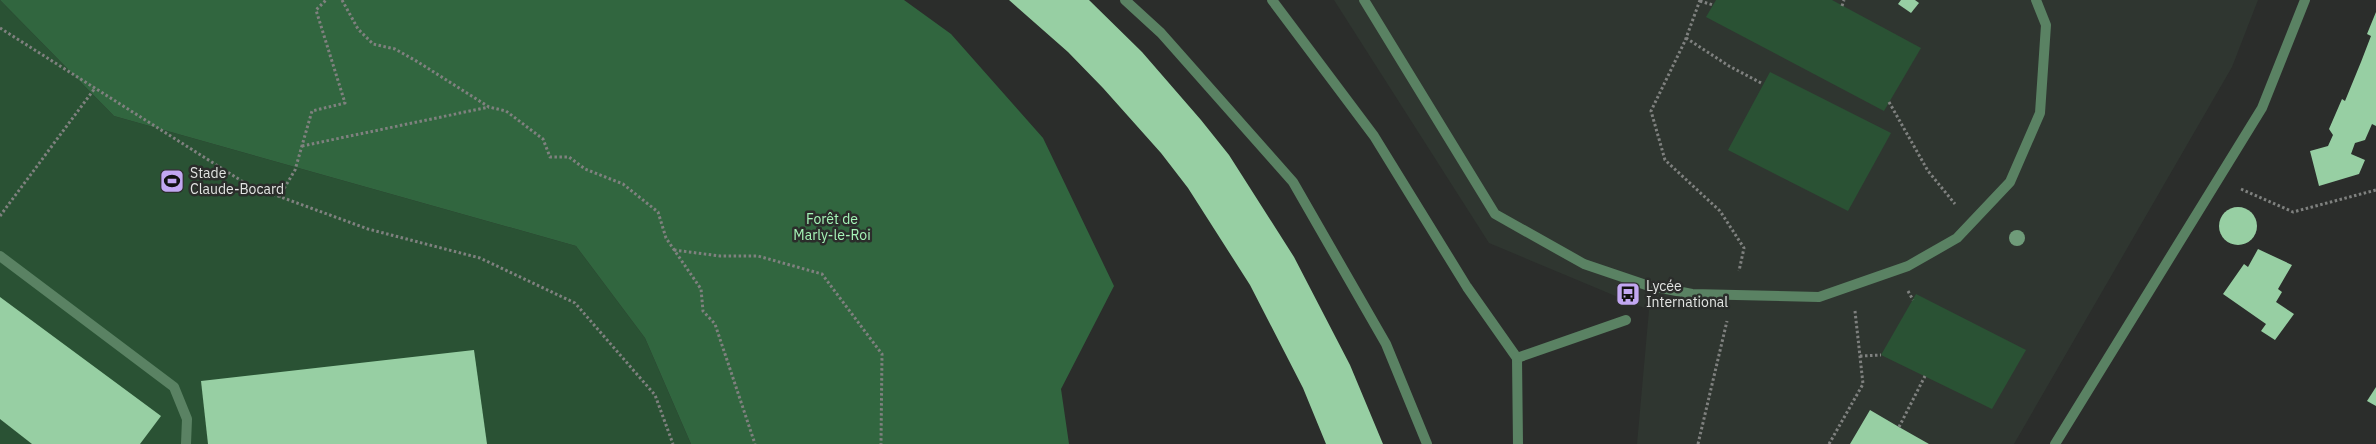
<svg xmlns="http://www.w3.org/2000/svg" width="2376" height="444" font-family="'IBM Plex Sans',sans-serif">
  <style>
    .built { fill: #2f3630 }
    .green { fill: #2a5234 }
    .forest { fill: #31663f }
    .building { fill: #97cfa3 }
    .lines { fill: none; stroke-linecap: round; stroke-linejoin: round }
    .path { stroke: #7f817f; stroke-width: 3; stroke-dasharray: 2.5 2.5; stroke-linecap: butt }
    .service { stroke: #5a8263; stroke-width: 10 }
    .tertiary { stroke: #5a8263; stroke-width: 10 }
    .tree { fill: #6f9b79 }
    .labels { text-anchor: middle; stroke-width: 5; stroke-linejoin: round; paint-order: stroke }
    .poi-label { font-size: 14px; fill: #e2e4e2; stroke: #2b2d2b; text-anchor: start }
    .park-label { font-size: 14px; fill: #a6f5b8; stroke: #2b2d2b }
  </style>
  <rect width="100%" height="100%" fill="#2b2d2b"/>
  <!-- built -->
  <polygon class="built" points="1334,0 2258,0 2232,67 2014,444 1637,444 1649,310 1489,243"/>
  <!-- green -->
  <g class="green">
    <polygon points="0,0 114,116 576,246 645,338 691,444 0,444"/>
    <polygon points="1716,0 1832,0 1921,48 1884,111 1706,17"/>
    <polygon points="1770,72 1891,133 1848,211 1728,150"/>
    <polygon points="1916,294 2026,350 1992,409 1881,355"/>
  </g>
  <!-- forest -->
  <polygon class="forest" points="0,0 904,0 951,34 1043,138 1114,286 1061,389 1069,444 691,444 645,338 576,246 114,116"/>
  <!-- building -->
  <g class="building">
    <polygon points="1009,0 1089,0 1142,52 1201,120 1229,155 1294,257 1350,365 1383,444 1326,444 1303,388 1250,285 1188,188 1161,153 1103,88 1068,52"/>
    <polygon points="1901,0 1915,0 1919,3 1911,13 1898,4"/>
    <polygon points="2376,12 2376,126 2372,124 2365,140 2355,143 2351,154 2365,160 2359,174 2319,186 2310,151 2328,146 2333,135 2329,129 2342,99 2345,101 2361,62 2371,36 2367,34"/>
    <circle cx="2238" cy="226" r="19"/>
    <polygon points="2258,249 2292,265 2278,289 2282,292 2276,302 2294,314 2275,340 2261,331 2266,324 2223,294 2244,264 2248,267"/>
    <polygon points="0,297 161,416 140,444 32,444 0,419"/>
    <polygon points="474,350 487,444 208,444 201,381"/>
    <polygon points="2376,387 2376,406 2367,401"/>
    <polygon points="1870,410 1899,427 1929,444 1850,444"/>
  </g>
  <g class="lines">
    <!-- path -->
    <g class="path">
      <polyline points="342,0 358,29 373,44 395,49 418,62 489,107 506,111 543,139 550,157 569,157 585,169 623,184 658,212 666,238 701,289 703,311 715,324 755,444"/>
      <polyline points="1700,0 1685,41 1651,111 1665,160 1720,211 1744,248 1739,271"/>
      <polyline points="1700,1 1713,5"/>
      <polyline points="1842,6 1844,0"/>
      <polyline points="0,28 248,185 368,229 480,258 575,303 655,395 673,444"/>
      <polyline points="1686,38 1729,66 1763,84"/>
      <polyline points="1889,102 1928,171 1955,204"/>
      <polyline points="302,146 489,107"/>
      <polyline points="2241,189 2293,212 2376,190"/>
      <polyline points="279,197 295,170 312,111 345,103 316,10 326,0"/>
      <polyline points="0,216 95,88"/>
      <polyline points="674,250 720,256 758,256 822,274 882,354 881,444"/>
      <polyline points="1908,291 1913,300"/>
      <polyline points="1860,356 1881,355"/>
      <polyline points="1899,427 1925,376"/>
      <polyline points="1698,444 1727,321"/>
      <polyline points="1829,444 1863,384 1855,311"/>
    </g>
    <!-- service -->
    <g class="service">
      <polyline points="1125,0 1161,33 1293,182 1386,344 1427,444"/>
      <polyline points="1272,0 1374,136 1467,287 1517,358 1518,444"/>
      <polyline points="1364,0 1495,214 1584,264 1646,285 1692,294 1819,297 1908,266 1957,238 2010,182 2040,113 2046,25 2036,0"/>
      <polyline points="0,256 174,387 187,419 186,444"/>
      <polyline points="1517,358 1626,320"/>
    </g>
    <!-- tertiary -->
    <polyline class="tertiary" points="2055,444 2262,108 2305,0"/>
  </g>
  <!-- trees -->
  <circle class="tree" cx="2017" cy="238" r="8"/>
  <!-- icons -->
  <defs>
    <g id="stadium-square" transform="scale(1.25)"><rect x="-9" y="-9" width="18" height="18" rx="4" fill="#c2a7f2" stroke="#2b2d2b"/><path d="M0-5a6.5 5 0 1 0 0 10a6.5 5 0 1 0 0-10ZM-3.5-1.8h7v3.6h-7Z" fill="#111"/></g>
    <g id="bus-square" transform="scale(1.25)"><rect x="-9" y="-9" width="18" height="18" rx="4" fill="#c2a7f2" stroke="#2b2d2b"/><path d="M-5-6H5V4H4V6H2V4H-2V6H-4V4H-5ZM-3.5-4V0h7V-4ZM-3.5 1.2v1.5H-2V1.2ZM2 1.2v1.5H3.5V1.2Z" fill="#111"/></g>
  </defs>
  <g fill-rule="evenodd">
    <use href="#stadium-square" x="172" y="181"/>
    <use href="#bus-square" x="1628" y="294"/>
  </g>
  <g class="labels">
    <!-- poi labels -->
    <g class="poi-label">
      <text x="190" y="178">Stade<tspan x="190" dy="16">Claude-Bocard</tspan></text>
      <text x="1646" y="291">Lycée<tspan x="1646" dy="16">International</tspan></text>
    </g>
    <!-- park labels -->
    <g class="park-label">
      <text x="832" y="224">Forêt de<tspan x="832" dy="16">Marly-le-Roi</tspan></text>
    </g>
  </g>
</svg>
